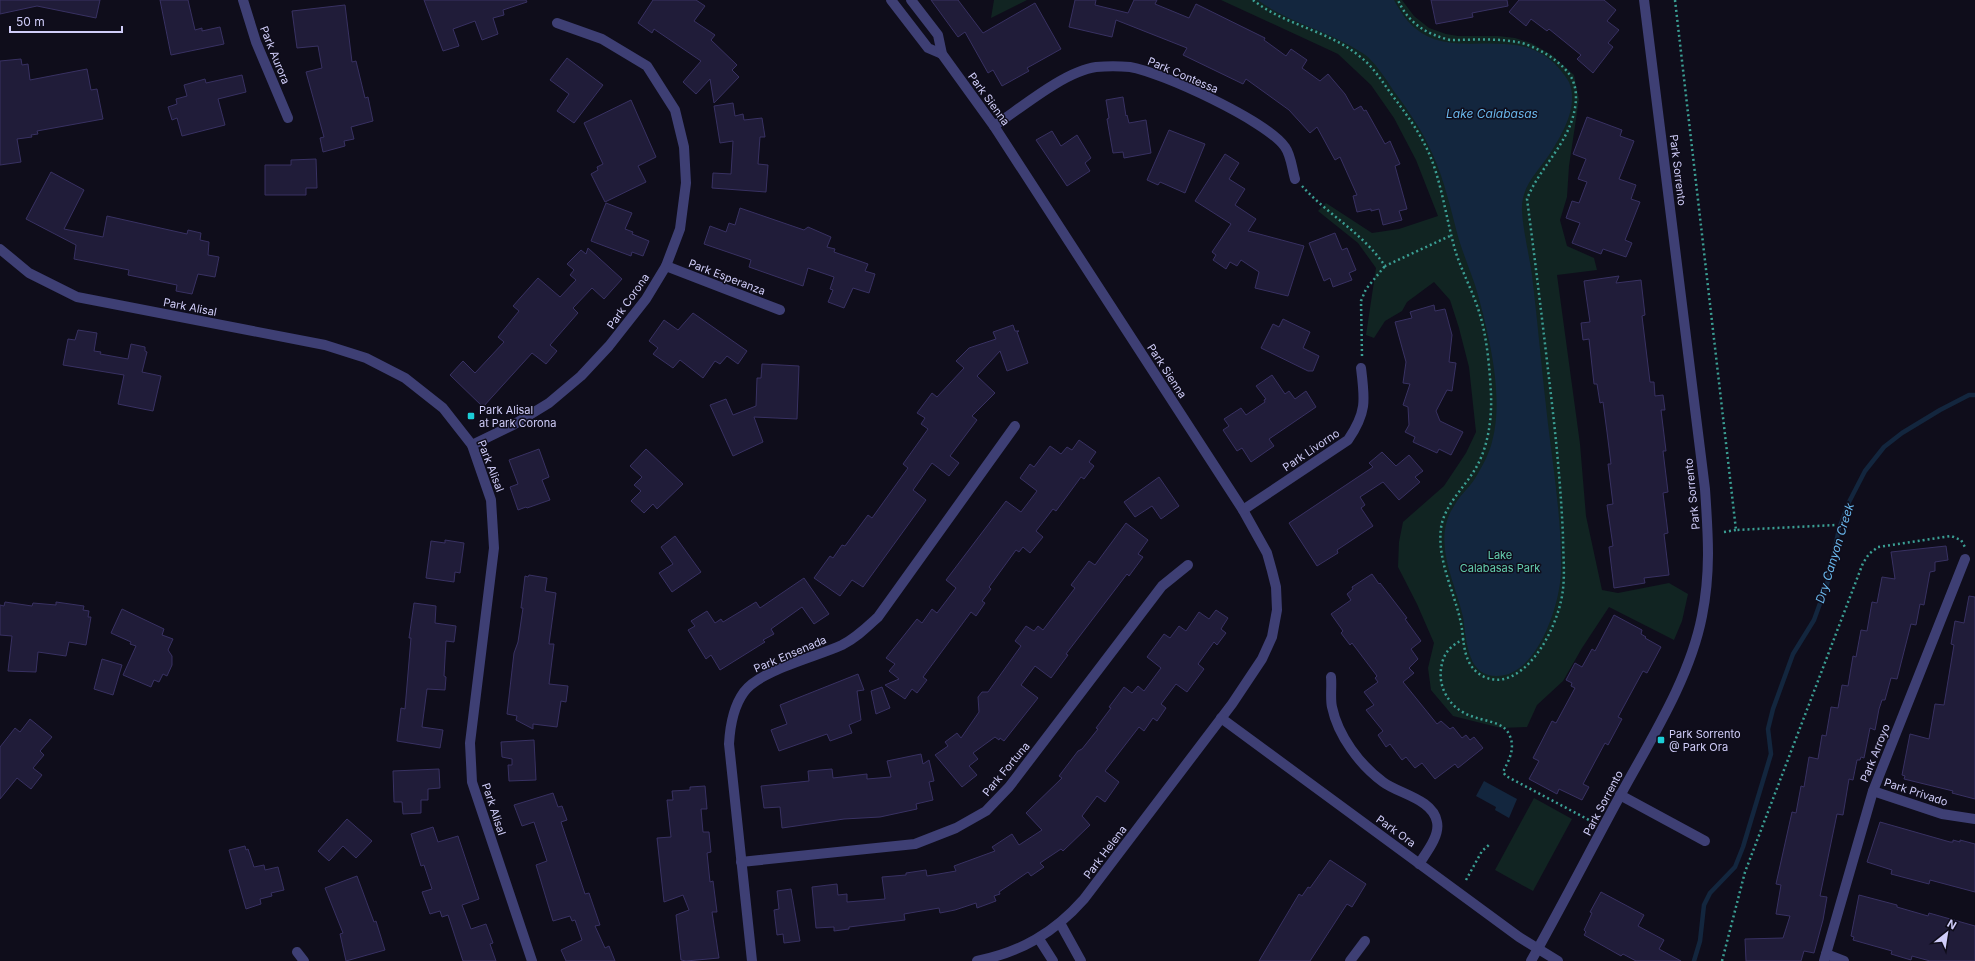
<svg xmlns="http://www.w3.org/2000/svg" width="1975" height="961" font-family="Inter,sans-serif">
  <style>
    .green { fill: #112422 }
    .water { fill: #13263e }
    .lines { fill: none; stroke-linecap: round; stroke-linejoin: round }
    .stream { stroke: #13263e; stroke-width: 4.5 }
    .building { fill: #201c39; stroke: #383162 }
    .path { stroke: #3b9f94; stroke-width: 2.5; stroke-dasharray: 2 3; stroke-linecap: butt }
    .minor { stroke: #3e3f74; stroke-width: 10 }
    .poi-dot { fill: #1ccdd6; stroke: #0f0d1b; stroke-width: 1.5 }
    .labels { text-anchor: middle; stroke-width: 3; stroke-linejoin: round; paint-order: stroke }
    .street-label { font-size: 11px; fill: #d0cdf9; stroke: #0f0d1b }
    .poi-label { font-size: 11px; fill: #d0cdf9; stroke: #0f0d1b; text-anchor: start }
    .park-label { font-size: 11px; fill: #64ceae; stroke: #0f0d1b }
    .water-label { font-size: 12px; font-style: italic; fill: #69b6eb; stroke: #0f0d1b }
  </style>
  <rect width="100%" height="100%" fill="#0f0d1b"/>
  <!-- green -->
  <g class="green">
    <polygon points="994,0 1027,0 991,18"/>
    <polygon points="1221,0 1402,0 1414,16 1429,28 1446,34 1458,36 1498,36 1515,38 1531,43 1552,55 1574,75 1579,99 1569,166 1567,197 1560,220 1567,246 1594,258 1597,270 1557,275 1580,444 1586,516 1602,590 1618,593 1669,583 1688,594 1682,621 1674,640 1609,607 1582,648 1563,681 1537,705 1527,727 1501,728 1453,716 1431,690 1428,668 1434,643 1417,604 1398,567 1399,542 1403,522 1444,486 1466,453 1476,432 1469,367 1459,328 1450,300 1434,282 1407,302 1402,311 1385,321 1374,338 1366,335 1376,268 1358,243 1318,211 1326,203 1372,233 1399,229 1438,216 1416,160 1394,118 1371,85 1338,54"/>
    <polygon points="1534,798 1572,819 1533,891 1495,870"/>
  </g>
  <!-- water -->
  <g class="water">
    <path d="M1258,0H1394C1402,15 1411,28 1427,36C1464,55 1517,28 1554,63C1560,69 1565,75 1569,82C1579,105 1563,133 1551,152C1539,171 1521,185 1522,210C1523,231 1529,254 1532,275C1538,325 1542,374 1548,424C1554,473 1562,523 1561,572C1560,605 1537,677 1496,676C1484,676 1475,669 1471,658C1466,645 1465,631 1463,617C1455,581 1431,541 1454,506C1459,496 1468,489 1474,480C1481,469 1489,454 1492,442C1504,398 1490,339 1478,295C1473,277 1465,259 1459,240C1451,211 1445,181 1432,153C1422,130 1408,110 1393,90C1386,79 1378,67 1368,57C1362,52 1354,48 1347,44C1318,28 1284,20 1258,0Z"/>
    <polygon points="1484,781 1517,799 1509,818 1495,810 1496,807 1476,796"/>
  </g>
  <g class="lines">
    <!-- stream -->
    <polyline class="stream" points="1694,961 1700,941 1704,905 1710,893 1735,867 1743,847 1771,754 1768,729 1773,709 1793,654 1814,620 1827,584 1839,529 1849,502 1865,471 1884,447 1902,433 1940,410 1969,395 1975,395"/>
  </g>
  <!-- building -->
  <g class="building">
    <polygon points="0,0 100,0 96,18 37,6 0,14"/>
    <polygon points="160,0 188,0 195,30 202,28 202,31 220,27 224,44 171,55"/>
    <polygon points="424,0 526,0 527,2 503,10 504,15 493,18 498,34 482,40 475,21 453,29 459,46 443,51"/>
    <polygon points="653,0 696,0 705,6 694,21 715,35 711,40 737,65 732,70 739,77 714,103 710,79 696,94 683,82 701,61 654,29 652,33 638,23"/>
    <polygon points="931,0 958,0 983,33 1035,3 1061,49 1027,68 1029,71 1002,86 993,70 988,73 965,32 958,37"/>
    <polygon points="1075,0 1096,0 1095,5 1128,13 1134,0 1157,0 1155,4 1189,18 1196,4 1265,38 1264,40 1286,56 1291,49 1307,60 1302,68 1320,81 1328,74 1345,94 1354,110 1361,106 1364,111 1366,110 1385,144 1390,141 1400,164 1395,166 1407,209 1399,211 1402,220 1383,225 1379,209 1371,211 1371,209 1357,212 1353,196 1357,195 1340,157 1335,160 1317,127 1310,133 1289,110 1246,79 1243,84 1183,55 1187,48 1116,20 1112,37 1069,27"/>
    <polygon points="1431,0 1507,0 1508,6 1472,13 1473,17 1436,24"/>
    <polygon points="1519,0 1604,0 1616,10 1607,21 1619,30 1608,43 1613,47 1593,73 1577,59 1581,55 1549,29 1547,31 1531,19 1526,26 1509,12"/>
    <polygon points="345,5 352,62 356,61 365,98 368,97 373,121 351,127 354,139 344,141 345,146 323,152 320,138 324,137 306,72 322,68 318,46 297,48 292,11"/>
    <polygon points="567,58 603,85 574,123 557,111 569,94 550,80"/>
    <polygon points="21,59 22,65 28,64 30,80 87,69 91,90 97,89 103,119 37,131 38,134 31,135 32,137 17,139 21,162 0,165 0,61"/>
    <polygon points="242,75 246,92 218,99 225,125 182,136 177,118 172,120 168,107 177,104 176,99 187,96 184,85 205,79 206,83"/>
    <polygon points="1123,97 1126,116 1127,115 1129,123 1146,120 1151,153 1124,158 1123,152 1113,153 1107,119 1109,118 1106,100"/>
    <polygon points="631,100 656,157 638,166 646,182 605,202 591,174 598,170 597,167 603,164 584,123"/>
    <polygon points="733,103 735,116 743,114 744,120 762,118 765,137 760,137 758,164 768,165 766,192 712,188 713,173 731,174 733,141 720,143 714,106"/>
    <polygon points="1587,117 1622,130 1620,136 1634,141 1619,179 1636,185 1631,199 1640,202 1625,240 1632,243 1626,257 1603,249 1601,254 1572,243 1580,223 1566,218 1572,201 1579,203 1587,182 1578,179 1586,159 1573,154"/>
    <polygon points="1169,130 1205,144 1185,193 1160,182 1158,185 1147,180"/>
    <polygon points="1052,131 1061,146 1077,135 1091,158 1085,163 1090,171 1067,186 1036,140"/>
    <polygon points="1225,154 1239,163 1229,179 1245,189 1235,205 1256,219 1248,231 1304,246 1288,296 1255,288 1259,272 1241,260 1237,266 1230,262 1226,269 1213,260 1216,255 1212,252 1231,224 1195,201"/>
    <polygon points="316,159 317,188 306,188 306,195 265,195 265,165 291,165 291,160"/>
    <polygon points="51,172 84,190 64,229 103,237 107,216 187,234 188,230 201,233 200,240 209,242 208,255 219,257 215,277 198,274 192,294 176,291 177,285 128,275 129,270 74,259 76,245 26,219"/>
    <polygon points="606,203 632,213 625,229 633,232 632,234 649,241 643,256 632,252 631,256 591,241"/>
    <polygon points="740,208 804,230 808,227 831,237 827,247 835,249 834,252 868,264 865,271 875,274 869,293 853,288 844,308 828,302 833,290 830,289 834,277 808,268 803,286 749,267 751,260 704,244 710,226 726,232 729,223 735,225"/>
    <polygon points="1335,233 1342,250 1347,248 1356,270 1349,273 1352,280 1333,287 1330,278 1324,281 1309,243"/>
    <polygon points="588,248 622,279 604,299 592,288 573,308 578,313 550,345 557,351 546,364 532,353 483,407 450,375 463,361 475,373 504,342 498,337 519,311 513,306 538,278 560,297 576,280 570,275 574,270 567,264 581,250 586,254"/>
    <polygon points="1619,276 1616,283 1641,280 1645,315 1642,316 1650,382 1654,382 1655,396 1663,395 1665,410 1661,410 1666,451 1663,451 1668,492 1663,493 1668,533 1664,534 1669,575 1644,578 1645,583 1614,588 1609,547 1613,546 1607,505 1613,504 1608,464 1611,464 1607,432 1603,402 1600,403 1597,384 1594,384 1589,339 1583,340 1581,323 1590,322 1584,281"/>
    <polygon points="1434,305 1435,311 1445,309 1452,335 1449,362 1456,363 1452,391 1447,390 1436,411 1440,421 1463,432 1451,455 1439,449 1437,453 1413,442 1415,437 1405,432 1409,425 1408,407 1403,405 1410,384 1403,383 1406,362 1395,322 1412,318 1410,312"/>
    <polygon points="693,313 747,351 738,364 727,356 720,364 715,361 703,378 680,360 673,368 653,354 658,348 649,341 664,320 678,330"/>
    <polygon points="1283,319 1310,332 1303,348 1319,356 1313,371 1308,371 1261,348 1273,324 1279,327"/>
    <polygon points="1013,325 1015,331 1019,331 1017,332 1028,363 1007,371 1000,351 977,376 995,393 972,416 977,420 950,456 959,463 949,476 932,463 913,490 926,500 863,587 852,580 840,596 814,578 830,556 833,558 842,545 845,546 868,515 872,518 908,468 903,464 928,429 921,424 925,418 917,413 932,393 937,397 964,368 956,361 969,348 996,339 993,332"/>
    <polygon points="78,330 97,333 94,351 101,352 100,354 128,359 131,344 145,347 145,351 147,352 142,372 161,376 153,411 118,404 124,375 63,365 68,339 75,340"/>
    <polygon points="762,364 799,366 797,419 754,417 763,442 733,456 710,405 726,399 733,415 756,406 757,378 761,378"/>
    <polygon points="1272,375 1285,394 1289,391 1295,399 1306,391 1316,407 1269,439 1274,446 1251,462 1242,448 1237,451 1223,430 1229,426 1224,419 1241,408 1246,415 1265,402 1264,400 1266,399 1256,386"/>
    <polygon points="1079,440 1096,452 1089,462 1094,466 1084,479 1081,477 1056,511 1053,509 1036,531 1043,537 1030,553 1023,547 1019,552 1016,550 989,587 991,589 982,601 985,603 976,616 971,612 957,631 923,677 927,680 917,693 912,689 905,699 885,685 899,679 889,671 895,664 886,658 917,619 922,623 932,609 937,613 956,588 946,580 1006,501 1021,512 1037,491 1020,478 1030,464 1034,467 1050,446 1061,454 1067,447 1072,450"/>
    <polygon points="539,449 549,477 542,480 550,500 527,508 526,507 518,510 510,487 518,484 509,460"/>
    <polygon points="646,449 683,484 657,509 653,504 644,513 631,501 641,491 634,485 642,477 630,466"/>
    <polygon points="1382,452 1396,466 1409,455 1423,471 1415,477 1420,482 1399,500 1383,482 1360,497 1365,505 1361,508 1373,526 1337,550 1338,553 1317,566 1289,523 1373,467 1369,463"/>
    <polygon points="1159,477 1179,506 1161,519 1152,506 1135,517 1124,502"/>
    <polygon points="1126,523 1148,540 1138,554 1143,557 1129,576 1127,574 1066,654 1068,655 1051,678 1035,666 1021,685 1038,698 1004,741 1000,738 999,740 995,737 973,753 978,759 969,766 977,775 962,787 935,755 948,746 945,742 957,733 961,738 979,712 978,697 982,692 988,692 1021,646 1015,641 1026,626 1034,631 1038,626 1043,630 1075,588 1071,585 1089,561 1095,565"/>
    <polygon points="675,536 701,572 672,592 659,573 673,564 661,547"/>
    <polygon points="445,540 464,543 460,573 455,572 454,582 426,578 431,541 445,543"/>
    <polygon points="1946,546 1948,560 1935,562 1935,571 1930,572 1924,605 1920,604 1916,625 1911,624 1897,679 1891,678 1885,700 1882,700 1879,709 1875,730 1870,728 1864,758 1861,757 1860,760 1857,760 1853,780 1849,779 1843,815 1837,814 1820,896 1827,897 1823,920 1814,953 1804,951 1801,961 1746,961 1745,939 1783,938 1790,916 1776,914 1781,885 1776,884 1792,812 1796,813 1801,786 1804,787 1809,757 1818,759 1822,735 1826,736 1831,707 1838,708 1842,685 1848,686 1853,656 1856,657 1861,630 1867,631 1872,602 1877,603 1882,577 1895,579 1891,552"/>
    <polygon points="1372,574 1379,584 1380,583 1407,618 1405,619 1421,641 1411,649 1418,659 1409,668 1414,673 1403,682 1437,724 1441,721 1450,729 1453,727 1462,738 1466,735 1470,740 1474,737 1483,748 1458,768 1455,764 1435,779 1422,763 1415,768 1406,757 1402,760 1390,744 1386,747 1378,735 1383,731 1366,710 1374,705 1364,692 1378,682 1375,678 1377,676 1352,643 1350,645 1341,633 1343,631 1331,614 1351,600 1347,594 1353,589 1352,587"/>
    <polygon points="529,575 547,578 545,591 556,593 549,644 554,644 549,684 568,686 566,702 561,701 557,727 533,724 533,729 516,720 517,716 507,714 514,653 518,642 523,608 521,608 525,576 528,577"/>
    <polygon points="804,578 829,614 814,624 802,607 771,629 774,634 763,640 765,642 720,670 711,655 706,659 688,630 695,626 691,621 707,611 715,623 721,619 723,622 756,602 760,608"/>
    <polygon points="1969,596 1975,597 1975,799 1952,793 1953,791 1904,779 1905,776 1902,775 1910,734 1929,739 1935,704 1944,705 1954,645 1951,644 1955,621 1964,623"/>
    <polygon points="5,602 32,606 33,603 56,605 56,602 84,606 83,610 89,611 88,617 91,617 86,645 69,642 66,656 38,652 36,672 8,671 12,636 0,635 0,605 4,606"/>
    <polygon points="414,603 436,606 435,623 456,626 454,642 446,641 444,676 446,677 445,690 427,689 422,727 443,730 440,748 397,741 401,708 405,709 411,638 409,638"/>
    <polygon points="122,609 164,629 162,635 173,639 168,650 172,656 172,665 167,676 163,674 159,682 154,680 151,687 123,675 136,646 130,644 131,642 111,633"/>
    <polygon points="1216,610 1228,618 1221,629 1226,633 1217,645 1214,642 1198,664 1204,669 1187,692 1176,684 1161,704 1166,708 1157,721 1153,718 1144,731 1139,727 1105,771 1119,782 1105,802 1097,796 1082,816 1090,825 1063,851 1061,849 1040,863 1044,867 1031,876 1028,872 999,892 1000,894 994,896 996,901 977,908 976,903 955,910 940,913 939,908 904,914 905,920 849,927 849,929 834,931 834,927 816,928 812,887 837,884 838,895 847,894 847,902 885,899 882,877 906,875 906,873 926,870 927,876 956,871 954,866 995,851 992,847 1012,834 1019,845 1042,830 1026,813 1062,778 1059,776 1078,751 1082,749 1098,729 1096,728 1111,708 1109,707 1124,687 1132,693 1138,686 1144,691 1161,668 1147,657 1164,634 1170,638 1179,626 1186,631 1199,612 1209,619"/>
    <polygon points="1614,615 1642,630 1641,634 1646,637 1645,638 1661,647 1647,673 1643,671 1618,717 1622,719 1608,745 1605,743 1583,784 1589,787 1582,800 1559,789 1557,794 1529,779 1539,761 1533,758 1552,721 1556,723 1575,688 1571,686 1572,683 1566,680 1575,663 1582,667 1592,649 1595,651"/>
    <polygon points="102,659 122,665 113,695 94,689"/>
    <polygon points="858,674 864,690 857,691 861,720 849,725 852,733 830,741 827,734 779,751 771,730 787,724 780,705"/>
    <polygon points="882,687 890,708 876,714 871,691"/>
    <polygon points="30,719 52,737 40,751 44,755 33,768 42,775 31,789 17,778 0,799 0,747 15,728 20,732"/>
    <polygon points="534,740 536,780 509,781 508,765 512,765 512,759 502,757 501,742"/>
    <polygon points="921,754 923,764 929,760 934,781 929,782 933,800 916,804 917,809 880,817 844,819 782,828 780,807 764,808 761,786 809,781 808,771 832,769 833,778 867,774 867,779 891,777 887,761"/>
    <polygon points="439,769 440,788 428,789 428,800 421,800 421,813 403,814 402,802 394,802 393,771"/>
    <polygon points="705,786 707,809 701,809 703,832 709,832 711,852 707,853 710,882 713,881 717,912 712,912 719,958 686,961 681,960 676,915 689,910 683,895 664,902 657,838 671,837 667,800 673,800 672,791 690,790 690,787"/>
    <polygon points="553,793 558,807 562,806 567,820 561,822 585,894 589,893 600,925 595,926 605,948 609,946 615,961 566,961 561,950 582,940 575,920 572,921 570,916 553,921 536,865 547,861 534,822 522,826 514,805"/>
    <polygon points="347,819 372,841 356,858 343,846 329,861 318,851"/>
    <polygon points="1880,822 1950,842 1953,842 1953,840 1960,842 1960,840 1975,844 1975,892 1930,880 1929,884 1891,874 1892,870 1867,862"/>
    <polygon points="433,827 438,842 458,836 479,899 462,905 471,929 486,924 493,943 490,944 496,961 463,961 448,915 442,917 440,911 430,914 422,892 432,889 424,865 421,866 411,834"/>
    <polygon points="245,846 246,850 248,849 254,867 264,865 265,870 278,867 284,890 271,893 272,896 260,899 261,904 246,909 229,850"/>
    <polygon points="1330,860 1366,884 1352,907 1347,904 1310,961 1259,961 1299,894 1302,896 1308,887 1310,888"/>
    <polygon points="357,876 374,922 376,921 385,950 346,961 340,934 343,933 325,888"/>
    <polygon points="791,889 800,941 784,943 783,934 777,935 774,910 779,909 777,891"/>
    <polygon points="1601,892 1644,915 1638,926 1664,940 1659,949 1681,961 1636,961 1623,954 1621,956 1584,935 1586,932 1584,930 1592,913 1590,912"/>
    <polygon points="1859,895 1897,905 1897,907 1928,916 1929,913 1975,926 1975,961 1930,961 1912,956 1911,960 1891,954 1892,951 1853,940 1854,937 1851,936"/>
  </g>
  <g class="lines">
    <!-- path -->
    <g class="path">
      <path d="M1253,0C1284,25 1327,30 1358,55C1373,66 1381,80 1392,95C1404,111 1416,127 1425,145C1441,175 1446,220 1456,253C1463,274 1474,294 1480,315C1487,337 1490,372 1491,394C1492,420 1488,449 1474,471C1463,489 1444,506 1441,528C1437,559 1453,589 1460,619C1464,634 1462,650 1470,664C1477,676 1491,682 1504,679C1536,671 1560,620 1563,589C1565,572 1563,553 1563,536C1561,491 1557,448 1552,404C1544,335 1536,267 1527,199C1538,171 1562,150 1572,120C1576,107 1578,94 1573,81C1566,63 1535,45 1517,42C1495,38 1472,40 1450,40C1426,34 1408,23 1398,0"/>
      <polyline points="1675,0 1736,530 1835,525"/>
      <path d="M1302,186C1328,215 1363,233 1385,266L1452,235"/>
      <polyline points="1362,356 1361,301 1366,289 1385,266"/>
      <polyline points="1724,532 1736,530"/>
      <path d="M1464,639C1450,646 1443,653 1441,669C1440,677 1441,685 1445,693C1462,727 1499,714 1509,734C1516,748 1509,760 1503,772L1506,776L1589,820"/>
      <polyline points="1466,880 1482,851 1490,844"/>
      <polyline points="1722,961 1745,872 1863,563 1869,554 1878,547 1951,536 1961,540 1965,547"/>
    </g>
    <!-- minor -->
    <g class="minor">
      <polyline points="243,0 256,42 288,118"/>
      <polyline points="891,0 928,48 942,54"/>
      <path d="M911,0L938,35L942,54L994,126L1243,510L1267,553L1272,571L1276,587L1277,610L1272,637L1262,659L1232,704L1084,899C1054,933 1021,952 977,961"/>
      <path d="M994,126C1021,108 1065,71 1096,67C1106,66 1120,66 1130,67C1161,72 1267,121 1285,147C1291,155 1292,169 1295,179"/>
      <polyline points="0,249 29,273 77,297 325,345 366,358 405,378 443,408 472,445 491,500 494,548 470,743 472,782 532,961"/>
      <polyline points="666,266 780,310"/>
      <polyline points="472,445 513,425 549,403 581,376 609,346 646,299 666,266 680,229 686,183 684,147 675,110 647,66 602,39 557,23"/>
      <path d="M1243,510L1348,440C1367,412 1365,400 1361,368"/>
      <path d="M1331,677C1332,686 1330,698 1332,707C1338,736 1360,765 1383,782C1399,794 1433,799 1437,822C1440,836 1426,853 1419,864"/>
      <polyline points="1221,718 1519,937 1558,961"/>
      <polyline points="1873,791 1942,814 1975,819"/>
      <polyline points="1620,795 1705,841"/>
      <polyline points="741,862 915,844 956,828 986,811 1009,787 1162,586 1188,565"/>
      <polyline points="1060,923 1081,961"/>
      <polyline points="1039,939 1053,961"/>
      <polyline points="297,952 304,961"/>
      <polyline points="1826,954 1844,961"/>
      <path d="M752,961L729,744C730,726 733,707 744,692C760,670 816,657 842,645C856,638 866,628 878,617L1015,426"/>
      <polyline points="1350,961 1365,941"/>
      <path d="M1531,961C1562,906 1591,849 1621,794C1651,739 1690,678 1702,616C1711,571 1708,534 1705,489L1644,0"/>
      <polyline points="1824,961 1873,791 1965,559"/>
    </g>
  </g>
  <!-- markers -->
  <g class="poi-dot">
    <rect x="467" y="412" width="8" height="8" rx="2"/>
    <rect x="1657" y="736" width="8" height="8" rx="2"/>
  </g>
  <g class="labels">
    <!-- street labels -->
    <g class="street-label">
      <text transform="translate(275 55) rotate(68)" y="4">Park Aurora</text>
      <text transform="translate(1183 75) rotate(23)" y="4">Park Contessa</text>
      <text transform="translate(989 99) rotate(54)" y="4">Park Sienna</text>
      <text transform="translate(1678 170) rotate(83)" y="4">Park Sorrento</text>
      <text transform="translate(727 277) rotate(21)" y="4">Park Esperanza</text>
      <text transform="translate(628 301) rotate(-55)" y="4">Park Corona</text>
      <text transform="translate(190 307) rotate(11)" y="4">Park Alisal</text>
      <text transform="translate(1167 371) rotate(57)" y="4">Park Sienna</text>
      <text transform="translate(1311 450) rotate(-34)" y="4">Park Livorno</text>
      <text transform="translate(491 466) rotate(69)" y="4">Park Alisal</text>
      <text transform="translate(1692 494) rotate(-96)" y="4">Park Sorrento</text>
      <text transform="translate(790 654) rotate(-23)" y="4">Park Ensenada</text>
      <text transform="translate(1875 753) rotate(-68)" y="4">Park Arroyo</text>
      <text transform="translate(1006 769) rotate(-50)" y="4">Park Fortuna</text>
      <text transform="translate(1916 792) rotate(18)" y="4">Park Privado</text>
      <text transform="translate(1603 803) rotate(-62)" y="4">Park Sorrento</text>
      <text transform="translate(494 809) rotate(72)" y="4">Park Alisal</text>
      <text transform="translate(1396 831) rotate(36)" y="4">Park Ora</text>
      <text transform="translate(1105 852) rotate(-53)" y="4">Park Helena</text>
    </g>
    <!-- poi labels -->
    <g class="poi-label">
      <text x="479" y="414">Park Alisal<tspan x="479" dy="13">at Park Corona</tspan></text>
      <text x="1669" y="738">Park Sorrento<tspan x="1669" dy="13">@ Park Ora</tspan></text>
    </g>
    <!-- park labels -->
    <g class="park-label">
      <text x="1500" y="559">Lake<tspan x="1500" dy="13">Calabasas Park</tspan></text>
    </g>
    <!-- water labels -->
    <g class="water-label">
      <text x="1492" y="118">Lake Calabasas</text>
      <text transform="translate(1835 553) rotate(-73)" y="4">Dry Canyon Creek</text>
    </g>
  </g>
  <!-- north arrow -->
  <g transform="translate(1947 933) rotate(30)" stroke="#0f0d1b" stroke-width="3" paint-order="stroke">
  <path d="M0-3L7 15L0 10L-7 15Z" fill="#d0cdf9"/>
  <text y="-6" font-size="11" font-weight="bold" text-anchor="middle" fill="#d0cdf9">N</text>
  </g>
  <!-- scale -->
  <path d="M10 26v6h112v-6" fill="none" stroke="#d0cdf9" stroke-width="2"/>
  <text x="16" y="26" font-size="12" fill="#d0cdf9" stroke="#0f0d1b" stroke-width="3" paint-order="stroke">50 m</text>
</svg>
